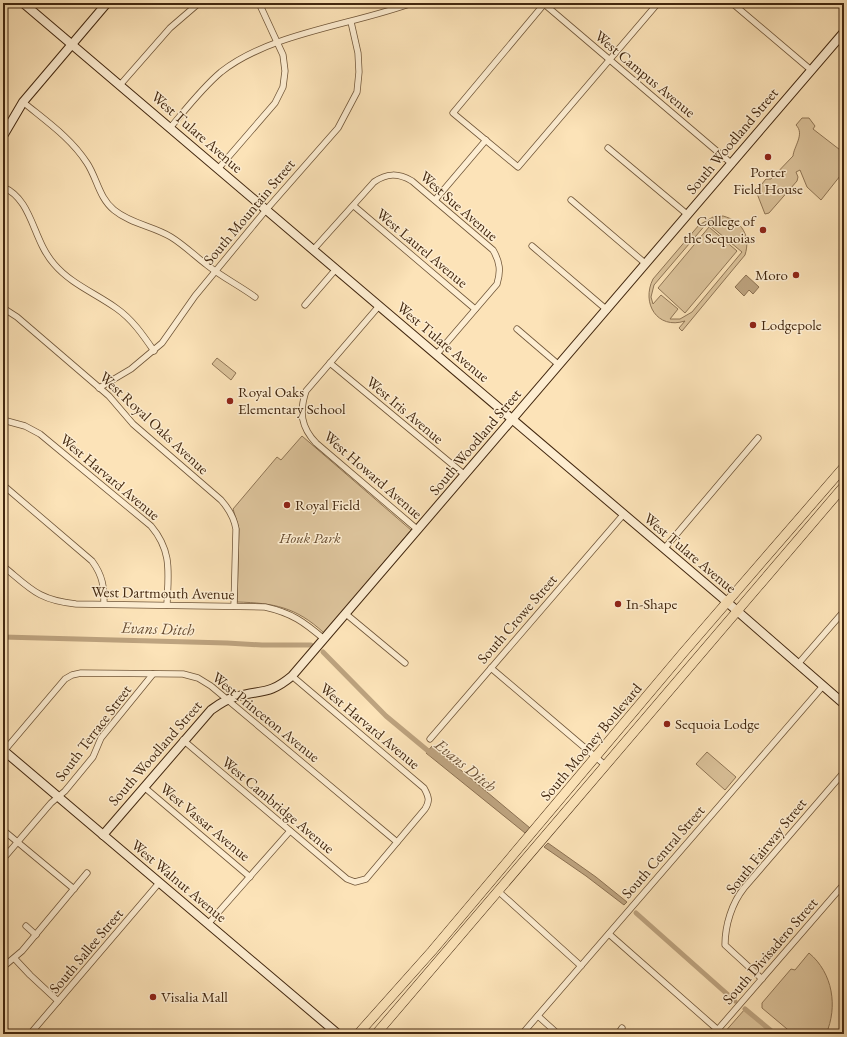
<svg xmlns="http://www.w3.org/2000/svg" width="847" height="1037" font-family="'EB Garamond',serif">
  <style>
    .green { fill: #dcc39b; stroke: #8f7555; fill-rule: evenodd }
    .water { fill: #bda37f; stroke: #8c7152 }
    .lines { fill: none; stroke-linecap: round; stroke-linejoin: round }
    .canal { stroke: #bda37f; stroke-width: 5 }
    .street-casing { stroke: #705639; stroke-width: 7 }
    .secondary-casing { stroke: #42270f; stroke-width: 10 }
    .primary-casing { stroke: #42270f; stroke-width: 10 }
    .street { stroke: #fdedd1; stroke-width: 5.5 }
    .secondary { stroke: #fdedd1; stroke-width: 8 }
    .primary { stroke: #fce3b8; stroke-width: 9 }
    .poi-dot { fill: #8f2418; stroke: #fdedd1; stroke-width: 1.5 }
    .labels { text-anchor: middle; stroke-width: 3; stroke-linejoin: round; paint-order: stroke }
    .street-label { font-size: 15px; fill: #42270f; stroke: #fdedd1 }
    .poi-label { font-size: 15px; fill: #42270f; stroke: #fdedd1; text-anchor: start }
    .park-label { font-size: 15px; font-style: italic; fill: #684e32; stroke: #fdedd1 }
    .water-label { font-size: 16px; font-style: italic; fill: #674c31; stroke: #fdedd1 }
  </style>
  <rect width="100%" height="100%" fill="#fce3b8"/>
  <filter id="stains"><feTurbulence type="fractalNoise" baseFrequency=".005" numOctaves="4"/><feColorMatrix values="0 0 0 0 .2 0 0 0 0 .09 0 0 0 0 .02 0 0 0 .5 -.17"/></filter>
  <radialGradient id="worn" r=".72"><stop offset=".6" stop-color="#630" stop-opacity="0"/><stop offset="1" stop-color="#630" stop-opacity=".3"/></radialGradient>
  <!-- green -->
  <g class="green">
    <path d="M802,118H809L815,126L813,129L844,153V171L821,200L807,187L800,170L796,172L798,177L797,181L769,213L765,214L756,191L766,179H771L793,156C794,146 805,134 796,125Z"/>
    <path d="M723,216C742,221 751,236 745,255L682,331L679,328L685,321C657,330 641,303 653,279L699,225L713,217ZM707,223L742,252L692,312L680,319H670L678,309L661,295L653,304L651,297L654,285Z"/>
    <polygon points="709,227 737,251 685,313 658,288"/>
    <polygon points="217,358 236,373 231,380 212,364"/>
    <path d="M302,436L411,530L324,633C296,607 274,603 237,602L239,529L233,509L277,457L281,460Z"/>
    <polygon points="707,752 736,777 725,790 696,764"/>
    <path d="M809,953C833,973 838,1007 826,1034H793L762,1008V1003L791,969L795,970Z"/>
    <polygon points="745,1009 774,1034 723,1034"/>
  </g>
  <!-- water -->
  <g class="water">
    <polygon points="746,275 759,287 753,294 749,290 744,296 735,287"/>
    <polygon points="432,746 530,828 525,833 426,753"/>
    <polygon points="548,843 596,877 627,902 624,905 586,876 544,847"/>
  </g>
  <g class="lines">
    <!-- canal -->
    <g class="canal">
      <polyline points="3,637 227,643 262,645 311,645"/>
      <polyline points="323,652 386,716 433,755"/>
      <polyline points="636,913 735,1001"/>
      <polyline points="745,1009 775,1034"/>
    </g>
    <!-- street casing -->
    <g class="street-casing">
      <g id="street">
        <polyline points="543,3 732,164"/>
        <polyline points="545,3 453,113 518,167 658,3"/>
        <polyline points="732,3 811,70"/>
        <polyline points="120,85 170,28 199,3"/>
        <path d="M23,102C46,121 71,138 87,163C97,178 99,198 114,210C131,224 153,226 171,237C184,245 195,256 207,265C222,277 240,286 255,297"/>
        <path d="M170,128C186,109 202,88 221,72C270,33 353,25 412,3"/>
        <polyline points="608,148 688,215"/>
        <polyline points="218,169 275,103 283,87 285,71 283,55 259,3"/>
        <path d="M3,187C33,200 32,239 54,264C71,284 95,293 116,308C132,319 143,335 154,351"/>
        <polyline points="435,200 486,140"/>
        <polyline points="571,200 646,264"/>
        <polyline points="354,206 475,309"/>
        <polyline points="532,246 607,310"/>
        <path d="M313,250L374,182C387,173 398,173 412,181L493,250C500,262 501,271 497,284L436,355"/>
        <polyline points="305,305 336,269"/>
        <path d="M379,306L306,391C299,412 301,427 316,443L418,530"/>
        <path d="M3,308L17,317L109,396L133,424L221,500C229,509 234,517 236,529L234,606"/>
        <polyline points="517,329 559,365"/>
        <polyline points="330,363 465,475"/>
        <polyline points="99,388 131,369 162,343 195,296 266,210 338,128 357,92 359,72 358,53 351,22"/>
        <path d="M3,420L25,426L40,434L151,526C173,552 168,574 167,605"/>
        <path d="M3,485L92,561C103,576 104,587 104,604"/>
        <polyline points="664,549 758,438"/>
        <path d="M3,566C31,589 38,600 76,604L265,607C292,613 304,622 324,639"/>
        <polyline points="346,614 405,663"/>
        <polyline points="798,664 844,611"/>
        <polyline points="491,668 605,765"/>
        <polyline points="430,739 623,515"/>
        <path d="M183,740L347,879L355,882L366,879L425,809C430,801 429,797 424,788L292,676"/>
        <polyline points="4,751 65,679 72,675 81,673 183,674 198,678 211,686 397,842"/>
        <polyline points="144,787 250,877"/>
        <polyline points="3,830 74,889"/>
        <polyline points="3,859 51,803 65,791 93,757 101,738 153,674"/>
        <polyline points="498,891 581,966"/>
        <polyline points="208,924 290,831"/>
        <polyline points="26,926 36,935"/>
        <polyline points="609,934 718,1030"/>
        <polyline points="15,959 30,975 58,1001"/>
        <polyline points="3,967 22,951 87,873"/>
        <path d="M762,979L725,945C725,925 732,903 744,888L844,772"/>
        <polyline points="538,1016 558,1034"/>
        <polyline points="30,1034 159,883"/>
        <polyline points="522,1034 823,686"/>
        <polyline points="618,1034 622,1028"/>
        <polyline points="714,1034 844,884"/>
      </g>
    </g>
    <!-- secondary casing -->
    <g class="secondary-casing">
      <g id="secondary">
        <polyline points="23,3 720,596 844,704"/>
        <polyline points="3,136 23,102 107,3"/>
        <polyline points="3,750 338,1034"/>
        <path d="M103,835L211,710C218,705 226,699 235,697C261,689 268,696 292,676L844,32"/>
      </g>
    </g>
    <!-- primary casing -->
    <g class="primary-casing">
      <g id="primary">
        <polyline points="358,1034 432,951 683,653 844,467"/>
        <polyline points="376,1034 844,486"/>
      </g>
    </g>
    <!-- street -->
    <use href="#street" class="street"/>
    <!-- secondary -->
    <use href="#secondary" class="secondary"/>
    <!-- primary -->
    <use href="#primary" class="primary"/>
  </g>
  <!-- markers -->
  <g class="poi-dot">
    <circle cx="768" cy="157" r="4"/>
    <circle cx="763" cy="230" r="4"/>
    <circle cx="796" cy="275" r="4"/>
    <circle cx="753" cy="325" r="4"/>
    <circle cx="230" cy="401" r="4"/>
    <circle cx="287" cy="505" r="4"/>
    <circle cx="618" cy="604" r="4"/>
    <circle cx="667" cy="724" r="4"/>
    <circle cx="153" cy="997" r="4"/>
  </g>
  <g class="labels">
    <!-- street labels -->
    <g class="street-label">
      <text transform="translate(645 74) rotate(40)" y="5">West Campus Avenue</text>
      <text transform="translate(197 132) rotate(41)" y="5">West Tulare Avenue</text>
      <text transform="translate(732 141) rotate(-50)" y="5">South Woodland Street</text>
      <text transform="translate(459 206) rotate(41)" y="5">West Sue Avenue</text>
      <text transform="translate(249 212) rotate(-50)" y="5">South Mountain Street</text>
      <text transform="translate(422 248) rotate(40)" y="5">West Laurel Avenue</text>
      <text transform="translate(443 342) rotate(40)" y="5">West Tulare Avenue</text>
      <text transform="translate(405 410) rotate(40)" y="5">West Iris Avenue</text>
      <text transform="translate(154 423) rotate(43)" y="5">West Royal Oaks Avenue</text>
      <text transform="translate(475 442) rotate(-50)" y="5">South Woodland Street</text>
      <text transform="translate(373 475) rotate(41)" y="5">West Howard Avenue</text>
      <text transform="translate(110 477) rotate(40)" y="5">West Harvard Avenue</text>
      <text transform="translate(690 553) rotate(40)" y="5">West Tulare Avenue</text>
      <text transform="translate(163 593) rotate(1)" y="5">West Dartmouth Avenue</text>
      <text transform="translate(517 619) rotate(-49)" y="5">South Crowe Street</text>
      <text transform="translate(266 717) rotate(39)" y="5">West Princeton Avenue</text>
      <text transform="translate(370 726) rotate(40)" y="5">West Harvard Avenue</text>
      <text transform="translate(93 733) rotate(-53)" y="5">South Terrace Street</text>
      <text transform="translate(591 742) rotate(-50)" y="5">South Mooney Boulevard</text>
      <text transform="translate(155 753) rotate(-49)" y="5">South Woodland Street</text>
      <text transform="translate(278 805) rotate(40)" y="5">West Cambridge Avenue</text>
      <text transform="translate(205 822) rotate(40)" y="5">West Vassar Avenue</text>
      <text transform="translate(766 846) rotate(-51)" y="5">South Fairway Street</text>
      <text transform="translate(663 852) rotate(-49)" y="5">South Central Street</text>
      <text transform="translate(179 881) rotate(40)" y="5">West Walnut Avenue</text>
      <text transform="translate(86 951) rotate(-50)" y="5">South Sallee Street</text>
      <text transform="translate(770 951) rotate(-49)" y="5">South Divisadero Street</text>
    </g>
    <!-- poi labels -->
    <g class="poi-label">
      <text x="768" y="177" text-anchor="middle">Porter<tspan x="768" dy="17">Field House</tspan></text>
      <text x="755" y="226" text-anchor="end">College of<tspan x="755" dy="17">the Sequoias</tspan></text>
      <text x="788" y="280" text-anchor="end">Moro</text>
      <text x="761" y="330">Lodgepole</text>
      <text x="238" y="397">Royal Oaks<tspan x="238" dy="17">Elementary School</tspan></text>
      <text x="295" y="510">Royal Field</text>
      <text x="626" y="609">In-Shape</text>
      <text x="675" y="729">Sequoia Lodge</text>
      <text x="161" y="1002">Visalia Mall</text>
    </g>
    <!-- park labels -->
    <g class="park-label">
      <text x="310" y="543">Houk Park</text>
    </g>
    <!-- water labels -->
    <g class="water-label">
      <text transform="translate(158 628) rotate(2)" y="6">Evans Ditch</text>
      <text transform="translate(466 765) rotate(39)" y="6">Evans Ditch</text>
    </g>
  </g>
  <!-- margin -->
  <rect width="847" height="1037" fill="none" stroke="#fce3b8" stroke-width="16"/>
  <rect x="4" y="4" width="839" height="1029" fill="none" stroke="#42270f" stroke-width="2"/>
  <rect x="8" y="8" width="831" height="1021" fill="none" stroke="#42270f"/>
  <rect width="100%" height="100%" filter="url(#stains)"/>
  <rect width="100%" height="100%" fill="url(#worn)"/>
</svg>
